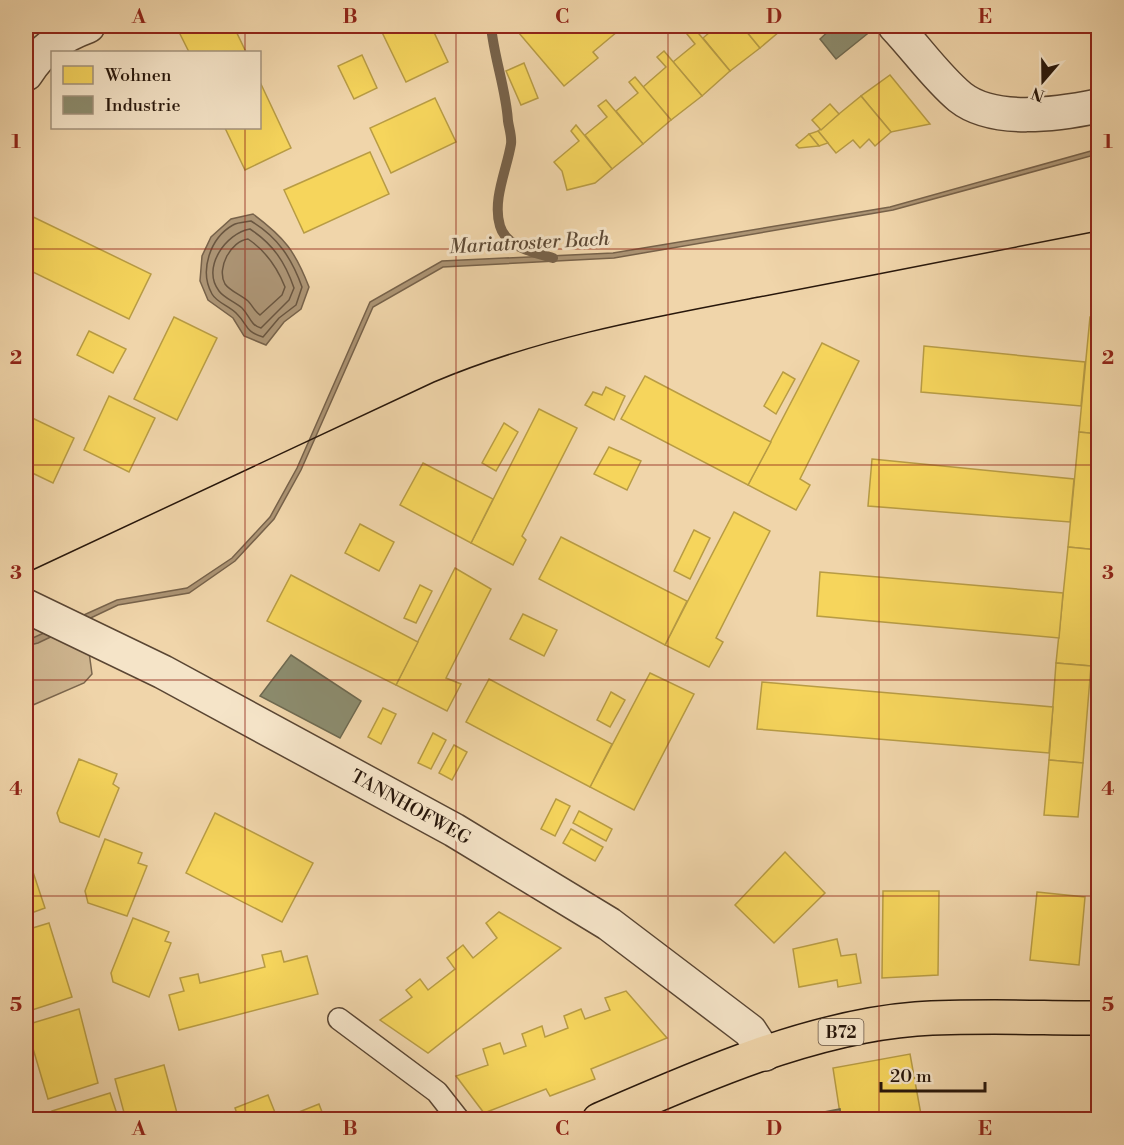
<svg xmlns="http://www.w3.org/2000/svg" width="1124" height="1145" font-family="'Libre Bodoni',serif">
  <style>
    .green { fill: #ceb58f; stroke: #7b664d; stroke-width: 1.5 }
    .water { fill: #ac9474; stroke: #77624a; stroke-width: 1.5 }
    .homes { fill: #f6d55c; stroke: #b89c44; stroke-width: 1.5 }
    .industry { fill: #8c8c6e; stroke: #6e6950; stroke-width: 1.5 }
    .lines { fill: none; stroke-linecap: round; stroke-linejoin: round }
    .shore { stroke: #6a5640; stroke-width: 1.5 }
    .stream { stroke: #77624a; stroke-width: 10 }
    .service-casing { stroke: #5a4633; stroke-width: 24 }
    .minor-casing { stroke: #5a4633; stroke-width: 36 }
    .primary-casing { stroke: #28170b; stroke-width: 36 }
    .service { stroke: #f5e4c8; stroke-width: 21 }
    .minor { stroke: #f5e4c8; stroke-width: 33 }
    .primary { stroke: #f0d5aa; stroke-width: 33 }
    .tram { stroke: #28170b; stroke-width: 1.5 }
    .grid { fill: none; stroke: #8f2418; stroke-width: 1.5; stroke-opacity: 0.55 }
    .labels { text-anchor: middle; stroke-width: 6; stroke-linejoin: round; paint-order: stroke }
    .shield { fill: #f5e4c8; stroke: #665444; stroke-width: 1.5 }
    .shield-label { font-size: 16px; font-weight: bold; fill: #28170b }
    .street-label { font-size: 18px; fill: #28170b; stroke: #f5e4c8 }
    .water-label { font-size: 20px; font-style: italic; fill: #5d4935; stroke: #f5e4c8 }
    .neatline { fill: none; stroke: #8f2418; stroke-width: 2 }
    .grid-label { font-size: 20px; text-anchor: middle; font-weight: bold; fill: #8f2418 }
  </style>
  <rect width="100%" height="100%" fill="#f0d5aa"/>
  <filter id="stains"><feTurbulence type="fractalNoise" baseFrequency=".00333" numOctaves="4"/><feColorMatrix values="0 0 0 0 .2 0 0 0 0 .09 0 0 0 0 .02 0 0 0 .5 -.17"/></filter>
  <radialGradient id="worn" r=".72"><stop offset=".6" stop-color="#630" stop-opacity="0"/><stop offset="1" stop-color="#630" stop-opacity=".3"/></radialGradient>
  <!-- green -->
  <polygon class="green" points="26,619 89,652 92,674 84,683 26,708"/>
  <!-- water -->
  <g class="water">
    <polygon points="1098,149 1098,154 893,210 614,258 443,267 373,307 301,470 274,519 235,561 189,593 118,605 38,643 26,646 26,641 117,600 187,588 232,558 270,517 297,468 370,302 442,261 613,253 890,207"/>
    <path d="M253,214C285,238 295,251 309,287L301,309L284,322L266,345L244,336L233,318L208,300L200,281L202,256L211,237L231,219Z"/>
  </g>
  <!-- homes -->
  <g class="homes">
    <polygon points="183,26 236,26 234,27 246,52 189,52 177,28"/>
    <polygon points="379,26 431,26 448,62 406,82"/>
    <polygon points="513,26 624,26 593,52 598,58 564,86"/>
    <polygon points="717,26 742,26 760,48 730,71 703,38"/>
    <polygon points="742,26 786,26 760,48"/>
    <polygon points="694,28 730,71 702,96 673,62 695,44 687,34"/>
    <polygon points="664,51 702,96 671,120 643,87 666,67 657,57"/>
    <polygon points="362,55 377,88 354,99 338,66"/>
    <polygon points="524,63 538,98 521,105 506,71"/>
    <polygon points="890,75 930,124 891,132 861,96"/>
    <polygon points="635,77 671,120 643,144 616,111 638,93 629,82"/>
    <polygon points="260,82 291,148 245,170 225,128 260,128"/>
    <polygon points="861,96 891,132 875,146 869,139 860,148 853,140 836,153 818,131"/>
    <polygon points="435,98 456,142 391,173 370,128"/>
    <polygon points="606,100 643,144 612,169 585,135 607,117 598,106"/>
    <polygon points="830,104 839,114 821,130 812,120"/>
    <polygon points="576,125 612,169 595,183 567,190 562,171 554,162 579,141 571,131"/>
    <polygon points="818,131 828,143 819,146 809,134"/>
    <polygon points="809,134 819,146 799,148 796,145"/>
    <polygon points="370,152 389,194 304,233 284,190"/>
    <polygon points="27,214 151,274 129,319 27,269 26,272"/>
    <polygon points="174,317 217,338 177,420 134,399"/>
    <polygon points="1090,317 1098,317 1098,434 1079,432"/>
    <polygon points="89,331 126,349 113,373 77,355"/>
    <polygon points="822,343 859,361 800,479 810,485 796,510 748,485"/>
    <polygon points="924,346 1085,362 1081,406 921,392"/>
    <polygon points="783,372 795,379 776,414 764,406"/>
    <polygon points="645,376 771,442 748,485 621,419"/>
    <polygon points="606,387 625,396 614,420 585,405 593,392 602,395"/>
    <polygon points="109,396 155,418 129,472 84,450"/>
    <polygon points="539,409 577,428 522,536 526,540 513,565 471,543"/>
    <polygon points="26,415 74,438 53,483 26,470"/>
    <polygon points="504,423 518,432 496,471 482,463"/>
    <polygon points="1079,432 1098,434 1098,550 1068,547"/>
    <polygon points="609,447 641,461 627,490 594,474"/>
    <polygon points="872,459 1074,479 1070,522 868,506"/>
    <polygon points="423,463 493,499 471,543 400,505"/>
    <polygon points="734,512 770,531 716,638 723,642 709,667 665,645"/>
    <polygon points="360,524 394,542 379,571 345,553"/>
    <polygon points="694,530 710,538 690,579 674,571"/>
    <polygon points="561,537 687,601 665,645 539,579"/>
    <polygon points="1068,547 1098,550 1098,589 1091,666 1056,663"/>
    <polygon points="455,568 491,589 446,678 461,684 447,711 396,685"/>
    <polygon points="820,572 1063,593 1059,638 817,616"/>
    <polygon points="291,575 418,642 396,685 267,621"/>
    <polygon points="420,585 432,591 416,623 404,618"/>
    <polygon points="523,614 557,630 544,656 510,639"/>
    <polygon points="1056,663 1091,666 1083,763 1049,760"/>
    <polygon points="650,673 694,694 634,810 590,787"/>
    <polygon points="489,679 612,744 590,787 466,722"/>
    <polygon points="762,682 1053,707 1049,753 757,729"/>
    <polygon points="611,692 625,700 610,727 597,720"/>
    <polygon points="383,708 396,714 381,744 368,737"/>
    <polygon points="433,733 446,740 431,769 418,763"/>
    <polygon points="454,745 467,752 452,780 439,773"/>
    <polygon points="26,751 31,768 26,770"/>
    <polygon points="79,759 117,774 113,784 119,788 99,837 60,822 57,813"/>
    <polygon points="1049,760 1083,763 1078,817 1044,815"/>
    <polygon points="556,799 570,806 555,836 541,829"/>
    <polygon points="579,811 612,829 606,841 573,823"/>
    <polygon points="215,813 313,863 282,922 186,873"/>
    <polygon points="571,829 603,847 595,861 563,843"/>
    <polygon points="105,839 142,853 138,863 147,866 127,916 88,903 85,891"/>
    <polygon points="26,851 45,908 26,915"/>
    <polygon points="785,852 825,893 774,943 735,905"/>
    <polygon points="883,891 939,891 938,975 882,978"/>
    <polygon points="1037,892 1085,897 1079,965 1030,960"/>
    <polygon points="499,912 561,948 428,1053 380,1020 412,997 406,990 420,979 428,990 455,969 447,958 463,945 473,958 497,938 486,923"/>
    <polygon points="133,918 169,932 165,941 171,943 149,997 113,982 111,973"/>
    <polygon points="49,923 72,997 26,1012 26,930"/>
    <polygon points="837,939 841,956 856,954 861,983 838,987 837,980 799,987 793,949"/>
    <polygon points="281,951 284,962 307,956 318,994 179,1030 169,995 184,991 180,978 198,974 200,983 265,967 262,955"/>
    <polygon points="626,991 667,1038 591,1069 595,1079 550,1096 546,1089 484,1113 456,1076 488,1065 483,1049 500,1043 504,1054 526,1046 522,1034 542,1026 545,1037 568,1028 564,1016 581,1009 585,1019 610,1010 605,998"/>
    <polygon points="79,1009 98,1083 48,1099 26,1025"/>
    <polygon points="910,1054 922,1120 841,1120 833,1068"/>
    <polygon points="164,1065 177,1113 156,1120 126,1120 115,1079"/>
    <polygon points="110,1093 119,1120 55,1120 52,1111"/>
    <polygon points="268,1095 278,1120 239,1120 235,1108"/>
    <polygon points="319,1104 325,1120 279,1120"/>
  </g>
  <!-- industry -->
  <g class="industry">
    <polygon points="834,26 877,26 836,59 820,39"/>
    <polygon points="291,655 361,701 340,738 260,696"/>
    <polygon points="840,1109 841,1120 814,1120 813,1114"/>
  </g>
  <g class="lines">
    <!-- shore -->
    <g class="shore">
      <path d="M251,221C278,237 292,259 302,287L296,305L279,318L263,337C244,331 249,326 237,314C230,306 217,303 212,294C199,271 210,238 233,225C238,222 246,222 251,221Z"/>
      <path d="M250,229C273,244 285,262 294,288L289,300L261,328C250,325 250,316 242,308C235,302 224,298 219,291C201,268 226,233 250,229Z"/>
      <path d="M248,239C266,251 277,267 285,287L282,295L260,315C255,312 252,305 248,301C241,295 230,291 225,284C216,268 231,241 248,239Z"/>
    </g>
    <!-- stream -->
    <path class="stream" d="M491,26C494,58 506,89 508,121C509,128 512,136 511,144C507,169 492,200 500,226C506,247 535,253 553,258"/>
    <!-- service casing -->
    <g class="service-casing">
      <polyline id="service" points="339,1019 437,1092 459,1120"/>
    </g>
    <!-- minor casing -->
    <g class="minor-casing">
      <g id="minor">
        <path d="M895,26C916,48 936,77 960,97C994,124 1059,114 1098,106"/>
        <path d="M26,74C42,49 61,36 88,26"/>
        <polyline points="26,606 163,672 454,830 609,924 750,1031 765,1054"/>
      </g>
    </g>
    <!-- primary casing -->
    <g class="primary-casing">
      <path id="primary" d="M599,1120C695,1078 810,1027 916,1019C976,1015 1038,1018 1098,1018"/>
    </g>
    <!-- service -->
    <use href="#service" class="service"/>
    <!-- minor -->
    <use href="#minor" class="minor"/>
    <!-- primary -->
    <use href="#primary" class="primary"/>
    <!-- tram -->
    <path class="tram" d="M26,573L434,382C538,338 648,318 759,297C872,275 985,254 1098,231"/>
  </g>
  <!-- grid -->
  <path class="grid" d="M245,26V52M456,26V1120M668,26V1120M879,26V1120M245,128V1120M26,249H1098M26,465H1098M26,680H1098M26,896H1098"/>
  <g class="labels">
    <!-- shield labels -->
    <rect class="shield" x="818.5" y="1019" width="45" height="26" rx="4.5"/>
    <g class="shield-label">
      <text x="841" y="1038">B72</text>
    </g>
    <!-- street labels -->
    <g class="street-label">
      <text transform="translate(411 807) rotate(29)" y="6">TANNHOFWEG</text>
    </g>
    <!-- water labels -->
    <g class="water-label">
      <text transform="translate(529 242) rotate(-3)" y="7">Mariatroster Bach</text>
    </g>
  </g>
  <!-- margin -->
  <rect width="1124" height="1145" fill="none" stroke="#f0d5aa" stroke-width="66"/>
  <!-- legend -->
  <rect x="51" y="51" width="210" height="78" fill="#f5e4c8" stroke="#a3927c" stroke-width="1.5"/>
  <rect x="63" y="66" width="30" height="18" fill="#f6d55c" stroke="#a3927c" stroke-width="1.5"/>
  <text x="105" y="81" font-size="18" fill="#28170b">Wohnen</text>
  <rect x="63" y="96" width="30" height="18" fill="#8c8c6e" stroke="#a3927c" stroke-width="1.5"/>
  <text x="105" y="111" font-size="18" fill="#28170b">Industrie</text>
  <!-- north arrow -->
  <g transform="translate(1043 81) rotate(200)" stroke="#f5e4c8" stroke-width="4.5" paint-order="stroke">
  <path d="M0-4.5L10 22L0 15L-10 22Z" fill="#28170b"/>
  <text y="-9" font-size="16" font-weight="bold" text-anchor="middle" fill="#28170b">N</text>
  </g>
  <!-- scale -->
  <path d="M881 1082v9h104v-9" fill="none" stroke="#28170b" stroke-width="3"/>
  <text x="890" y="1082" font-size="18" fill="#28170b" stroke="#f5e4c8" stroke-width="4.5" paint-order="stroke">20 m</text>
  <rect x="33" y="33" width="1058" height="1079" class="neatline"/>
  <g class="grid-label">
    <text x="139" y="23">A</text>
    <text x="350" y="23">B</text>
    <text x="562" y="23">C</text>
    <text x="774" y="23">D</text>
    <text x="985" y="23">E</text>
    <text x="16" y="148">1</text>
    <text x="1108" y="148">1</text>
    <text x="16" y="364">2</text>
    <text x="1108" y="364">2</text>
    <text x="16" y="579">3</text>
    <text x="1108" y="579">3</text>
    <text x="16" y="795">4</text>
    <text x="1108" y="795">4</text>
    <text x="16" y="1011">5</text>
    <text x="1108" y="1011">5</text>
    <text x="139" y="1135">A</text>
    <text x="350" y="1135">B</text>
    <text x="562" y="1135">C</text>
    <text x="774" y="1135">D</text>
    <text x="985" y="1135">E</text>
  </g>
  <rect width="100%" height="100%" filter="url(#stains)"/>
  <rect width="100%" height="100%" fill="url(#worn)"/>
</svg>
